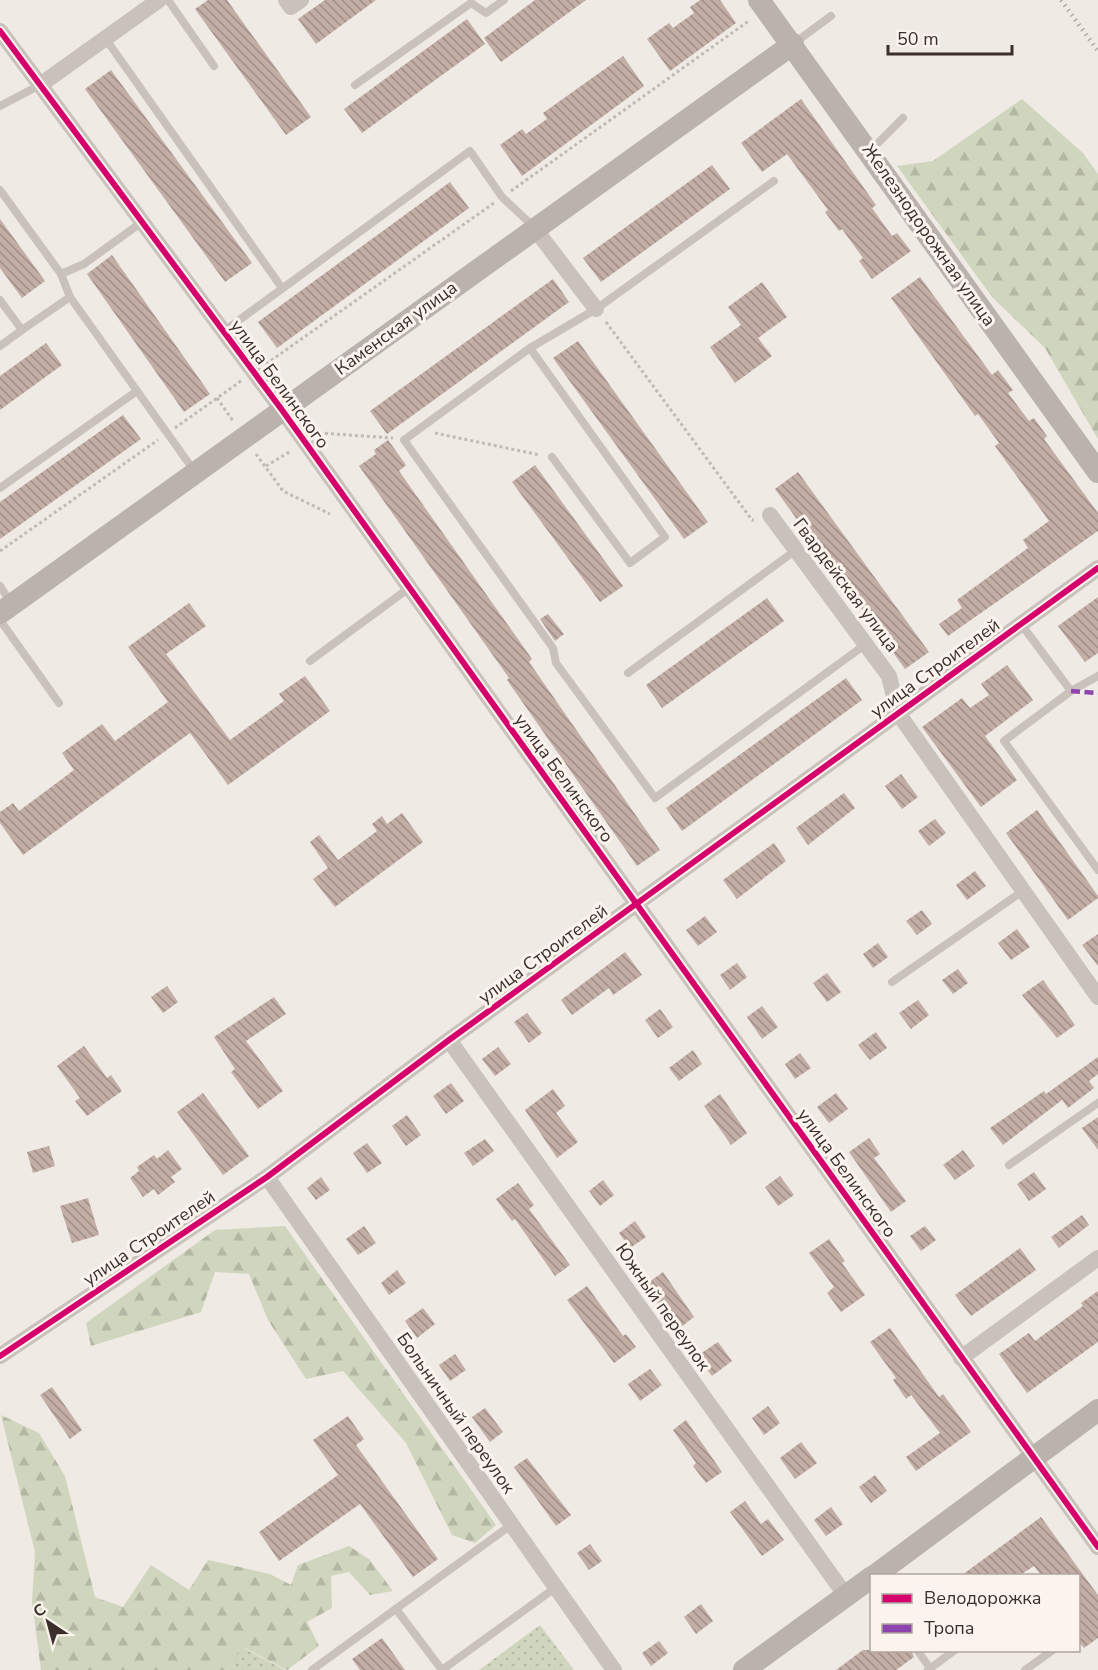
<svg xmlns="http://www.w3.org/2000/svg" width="1098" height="1670" font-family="'Nunito Sans',sans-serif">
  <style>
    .grass { fill: url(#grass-dots) }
    .forest { fill: url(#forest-firs) }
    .building { fill: url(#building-back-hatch) }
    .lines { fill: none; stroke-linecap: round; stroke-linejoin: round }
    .path { stroke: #c1bab5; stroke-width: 3; stroke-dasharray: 3 3; stroke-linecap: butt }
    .lane { stroke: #c9c2bc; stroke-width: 8 }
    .street { stroke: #c9c2bc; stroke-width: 16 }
    .secondary { stroke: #b9b2ad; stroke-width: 22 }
    .rail { stroke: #b0aba7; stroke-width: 4.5; stroke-dasharray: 1.5 4.5; stroke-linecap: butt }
    .quiet { stroke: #8e44ad; stroke-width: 4.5; stroke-dasharray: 9 4.5; stroke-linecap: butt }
    .cycleway-casing { stroke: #fbf4ec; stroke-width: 10 }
    .cycleway { stroke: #d6006c; stroke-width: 6 }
    .labels { text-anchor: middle; stroke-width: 6; stroke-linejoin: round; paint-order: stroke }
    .street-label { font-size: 18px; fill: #3a2f2a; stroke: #fbf4ec }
  </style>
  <defs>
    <pattern id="grass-dots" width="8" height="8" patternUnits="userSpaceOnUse" patternTransform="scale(1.5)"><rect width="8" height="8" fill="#d0d5be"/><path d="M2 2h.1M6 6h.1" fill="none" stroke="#b3b7a3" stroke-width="1.8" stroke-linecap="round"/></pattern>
    <pattern id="forest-firs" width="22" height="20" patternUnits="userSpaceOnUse" patternTransform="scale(1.5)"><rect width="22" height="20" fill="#d0d5be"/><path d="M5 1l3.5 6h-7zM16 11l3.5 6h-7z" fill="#b3b7a3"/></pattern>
    <pattern id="building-back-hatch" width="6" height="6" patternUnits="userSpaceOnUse" patternTransform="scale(1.5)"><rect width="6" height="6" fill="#c3aea5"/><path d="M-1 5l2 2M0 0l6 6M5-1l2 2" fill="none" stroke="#9f8e87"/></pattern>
  </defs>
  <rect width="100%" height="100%" fill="#efeae4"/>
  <!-- grass -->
  <g class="grass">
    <polygon points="540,1625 574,1670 479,1670"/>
    <polygon points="240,1646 285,1670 229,1670"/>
  </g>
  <!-- forest -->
  <g class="forest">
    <polygon points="1022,99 1083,153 1098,174 1098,439 1045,348 992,297 897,166 933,161"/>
    <polygon points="285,1226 496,1525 475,1543 452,1535 406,1443 343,1371 306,1379 268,1320 249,1274 215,1272 201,1312 91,1346 86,1323 215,1230"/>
    <polygon points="1,1415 39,1433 65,1476 95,1597 123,1607 151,1565 189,1590 208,1560 270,1574 291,1585 298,1565 349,1546 369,1559 393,1591 370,1595 349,1572 331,1576 332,1608 307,1622 319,1646 287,1670 241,1646 229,1670 41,1670 32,1602 35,1552"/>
  </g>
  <!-- building -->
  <g class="building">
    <polygon points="208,0 227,0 311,117 286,135 195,9"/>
    <polygon points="325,0 376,0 316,44 298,19"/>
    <polygon points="535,0 586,0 501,62 484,38"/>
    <polygon points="700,0 720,0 736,23 670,71 647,39 669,23 673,28 694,13 690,7"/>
    <polygon points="467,19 485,44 362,133 344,109"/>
    <polygon points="623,56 644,86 522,176 500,145 522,129 526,134 547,119 543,113"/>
    <polygon points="111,70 252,263 225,282 85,89"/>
    <polygon points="801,99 876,205 872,208 892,236 897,233 911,251 872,279 859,261 863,258 842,229 839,231 825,212 828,210 787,154 762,172 741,143"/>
    <polygon points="712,165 730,189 601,282 583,258"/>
    <polygon points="450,182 469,208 277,348 258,322"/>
    <polygon points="0,219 45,281 22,298 0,268"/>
    <polygon points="112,255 210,394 184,412 87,274"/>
    <polygon points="920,277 992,375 998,370 1013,390 1008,393 1029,421 1034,418 1047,436 1044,439 1098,513 1098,531 948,636 939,624 962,608 957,600 1028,548 1023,540 1049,521 995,446 999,443 978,414 975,416 891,298"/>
    <polygon points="553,279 569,302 387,434 370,411"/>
    <polygon points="762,282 787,317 758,338 772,356 735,383 710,347 741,325 728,307"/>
    <polygon points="578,341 708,522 684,539 553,358"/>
    <polygon points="46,343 62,365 0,410 0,376"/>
    <polygon points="123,415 141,439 0,539 0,502"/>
    <polygon points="388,440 406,465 399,471 532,659 529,662 660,850 637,866 507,680 509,678 359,466 376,454 374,450"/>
    <polygon points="535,465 623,586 600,602 512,482"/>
    <polygon points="798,472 929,652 905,669 775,489"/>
    <polygon points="1098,597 1098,653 1085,662 1058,626"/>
    <polygon points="767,598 784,621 662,708 646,685"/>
    <polygon points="189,603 206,626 166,654 230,740 284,701 279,694 305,676 330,711 228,785 190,733 23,855 0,823 0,812 13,803 19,811 74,770 62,753 102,724 115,741 168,702 128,647"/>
    <polygon points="548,614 564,634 555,641 540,619"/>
    <polygon points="1007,665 1033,700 985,736 1017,780 981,807 922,727 962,698 970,708 989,695 981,684"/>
    <polygon points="846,678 862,700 682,831 666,808"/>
    <polygon points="901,774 918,797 902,809 885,786"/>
    <polygon points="844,793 855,808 808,845 796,828"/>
    <polygon points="1037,810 1098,896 1098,898 1068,920 1006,833"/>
    <polygon points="402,813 423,842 335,907 313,879 328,868 310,842 319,835 338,860 377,831 372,824 382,816 387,824"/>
    <polygon points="935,819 946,833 929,846 918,831"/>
    <polygon points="774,843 786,861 737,899 723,880"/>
    <polygon points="975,871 986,886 967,900 956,885"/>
    <polygon points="922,910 932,924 917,935 906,921"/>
    <polygon points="705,916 717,932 698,946 686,930"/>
    <polygon points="1017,929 1030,947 1011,960 998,943"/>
    <polygon points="1098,934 1098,966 1082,945"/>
    <polygon points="878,943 888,957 873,968 863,954"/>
    <polygon points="625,952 642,975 613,995 609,988 572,1015 561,1000"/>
    <polygon points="737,963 747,977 730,990 720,975"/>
    <polygon points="958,969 968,983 953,994 942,980"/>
    <polygon points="827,973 841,992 827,1002 813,983"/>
    <polygon points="1043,980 1075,1025 1057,1038 1022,995"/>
    <polygon points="167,986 178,1002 163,1013 151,997"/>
    <polygon points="274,997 286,1014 246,1041 283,1091 258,1109 231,1072 235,1069 214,1037"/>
    <polygon points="918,1000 929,1015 911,1029 899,1013"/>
    <polygon points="762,1006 778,1027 762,1039 747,1017"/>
    <polygon points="660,1009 673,1027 658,1038 645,1020"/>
    <polygon points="527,1013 542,1033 529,1043 514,1022"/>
    <polygon points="876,1032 887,1048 870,1060 858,1045"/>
    <polygon points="84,1046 107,1078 111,1075 122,1091 87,1116 75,1101 80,1098 57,1066"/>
    <polygon points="498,1047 511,1064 495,1076 482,1059"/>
    <polygon points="693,1050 702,1064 679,1081 669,1068"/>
    <polygon points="800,1053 811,1068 795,1079 785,1064"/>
    <polygon points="1098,1057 1098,1074 1089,1081 1094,1088 1068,1108 1062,1100 1003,1145 990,1128 1044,1091 1046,1094"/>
    <polygon points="451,1083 464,1101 446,1114 433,1096"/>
    <polygon points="553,1089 565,1106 556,1113 578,1142 557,1158 525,1110"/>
    <polygon points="203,1093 249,1156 223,1175 177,1112"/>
    <polygon points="836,1093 848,1109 829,1123 817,1107"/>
    <polygon points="720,1094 747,1133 731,1145 704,1106"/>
    <polygon points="407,1115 421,1135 406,1146 392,1126"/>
    <polygon points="1098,1117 1098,1150 1082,1128"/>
    <polygon points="869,1138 880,1154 874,1158 906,1201 891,1212 849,1152"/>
    <polygon points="485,1139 494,1151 473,1166 464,1153"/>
    <polygon points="367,1143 382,1163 367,1173 353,1153"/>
    <polygon points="49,1146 55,1166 33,1173 27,1152"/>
    <polygon points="168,1150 182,1169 171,1177 175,1182 158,1195 154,1189 143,1197 130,1178 139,1171 137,1167 154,1155 157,1159"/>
    <polygon points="963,1150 975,1166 955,1180 943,1165"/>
    <polygon points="1034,1172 1046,1189 1029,1201 1017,1184"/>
    <polygon points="780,1176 794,1195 778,1206 765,1187"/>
    <polygon points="321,1177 330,1190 316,1200 307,1188"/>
    <polygon points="603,1180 614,1195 600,1206 589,1191"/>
    <polygon points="518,1183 534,1205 529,1209 570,1265 555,1276 515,1219 512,1221 496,1199"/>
    <polygon points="88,1198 99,1235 72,1243 60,1206"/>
    <polygon points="1082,1215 1089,1225 1059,1248 1051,1237"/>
    <polygon points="635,1221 646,1237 630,1248 619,1233"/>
    <polygon points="364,1226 376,1243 358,1255 346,1239"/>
    <polygon points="925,1226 936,1240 921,1251 910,1236"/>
    <polygon points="829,1239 845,1261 842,1263 865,1295 841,1312 827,1293 834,1287 809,1253"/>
    <polygon points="1020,1248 1036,1270 971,1316 955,1295"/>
    <polygon points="397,1270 406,1283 389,1295 381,1283"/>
    <polygon points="663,1272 694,1317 677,1330 645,1285"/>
    <polygon points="587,1286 623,1336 626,1334 636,1347 614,1363 567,1300"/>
    <polygon points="1098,1291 1098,1342 1027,1393 999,1354 1029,1333 1035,1341 1083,1306 1081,1303"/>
    <polygon points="423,1308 435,1324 417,1338 405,1321"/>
    <polygon points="890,1328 939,1397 943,1394 971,1432 916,1471 906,1457 940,1433 911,1395 906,1399 893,1380 896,1378 870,1342"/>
    <polygon points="718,1342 732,1361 712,1376 697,1356"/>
    <polygon points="455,1354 466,1370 450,1381 439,1365"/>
    <polygon points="650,1369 662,1385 640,1401 628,1384"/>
    <polygon points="52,1387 82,1430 70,1439 40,1395"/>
    <polygon points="768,1406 780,1423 764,1435 752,1418"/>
    <polygon points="485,1408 503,1432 490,1442 472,1417"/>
    <polygon points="348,1416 364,1439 356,1445 438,1559 413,1577 360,1504 279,1561 259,1532 338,1475 313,1440"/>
    <polygon points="686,1420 722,1472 706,1483 693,1466 696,1463 673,1430"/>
    <polygon points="801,1442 817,1463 795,1479 780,1458"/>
    <polygon points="527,1458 571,1515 556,1526 514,1467"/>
    <polygon points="875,1475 887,1491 871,1503 859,1487"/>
    <polygon points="745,1501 761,1524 768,1519 784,1540 762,1556 730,1512"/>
    <polygon points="831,1507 843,1524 826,1536 814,1520"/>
    <polygon points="1041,1517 1098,1595 1098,1638 1084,1648 1078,1641 1078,1575 1041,1575 1034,1566 1020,1575 962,1575"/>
    <polygon points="590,1544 602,1561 589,1570 577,1553"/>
    <polygon points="701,1604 713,1621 696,1634 684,1617"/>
    <polygon points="382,1638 405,1670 360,1670 352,1659"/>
    <polygon points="659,1641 668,1653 651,1666 642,1653"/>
    <polygon points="863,1650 911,1650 914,1657 896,1670 836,1670"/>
  </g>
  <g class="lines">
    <!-- path -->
    <g class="path">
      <polyline points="511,191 750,20"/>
      <polyline points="606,322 752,520 754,520"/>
      <polyline points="266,364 494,203"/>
      <polyline points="217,398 233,421"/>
      <polyline points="175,428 241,381"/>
      <polyline points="319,433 393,438"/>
      <polyline points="435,433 540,455"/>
      <polyline points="256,454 283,491 330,514"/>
      <polyline points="266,466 291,451"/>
      <polyline points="0,551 158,440"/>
    </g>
    <!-- lane -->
    <g class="lane">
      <polyline points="168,0 214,66"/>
      <polyline points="105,38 282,288"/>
      <polyline points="793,44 831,16"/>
      <polyline points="355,85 471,3 486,13 504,0"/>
      <polyline points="0,106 40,85"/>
      <polyline points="870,151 903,118"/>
      <polyline points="774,181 596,309 530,348 404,440 553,648 556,663 655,798 866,644"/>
      <polyline points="0,190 61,274 70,297"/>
      <polyline points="61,274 84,264 142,222"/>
      <polyline points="0,300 22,330 70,297 195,472"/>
      <polyline points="223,332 470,151 502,197 535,228"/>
      <polyline points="0,346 22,330"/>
      <polyline points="530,348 665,537 630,563 552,457"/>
      <polyline points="0,488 137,391"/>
      <polyline points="0,586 11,603"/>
      <polyline points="0,620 59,703"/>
      <polyline points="1021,624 1071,691"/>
      <polyline points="310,661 409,588"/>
      <polyline points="628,673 796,550"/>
      <polyline points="1098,676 1071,691 1004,741 1098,870"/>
      <polyline points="892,982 1023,891"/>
      <polyline points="1009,1165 1098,1103"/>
      <polyline points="396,1609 442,1670"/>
      <polyline points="917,1650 930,1668"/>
      <polyline points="312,1670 511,1525"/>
      <polyline points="442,1670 555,1588"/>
      <polyline points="928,1670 955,1650"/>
      <polyline points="1025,1670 1053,1650"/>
    </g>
    <!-- street -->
    <g class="street">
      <polyline points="286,0 291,7 301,0"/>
      <polyline points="0,31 282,410 1098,1547"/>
      <polyline points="40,85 159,0"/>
      <polyline points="535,229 596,309"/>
      <polyline points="770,515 889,676 898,713 1098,997"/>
      <polyline points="449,1040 846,1596"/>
      <polyline points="267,1177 614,1670"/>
      <polyline points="0,1356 267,1177 449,1040 1098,568"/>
      <polyline points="961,1358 1098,1258"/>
    </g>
    <!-- secondary -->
    <g class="secondary">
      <polyline points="759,0 1098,472"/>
      <polyline points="0,613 793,44"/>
      <polyline points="874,1576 1098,1410"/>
      <polyline points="744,1670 872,1577"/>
    </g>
    <!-- rail -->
    <polyline class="rail" points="1061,0 1098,51"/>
    <!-- quiet -->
    <polyline class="quiet" points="1071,691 1098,693"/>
    <!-- cycleway casing -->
    <g class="cycleway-casing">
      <g id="cycleway">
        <polyline points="0,31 282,410 1098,1547"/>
        <polyline points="0,1356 267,1177 449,1040 1098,568"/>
      </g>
    </g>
    <!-- cycleway -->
    <use href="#cycleway" class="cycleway"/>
  </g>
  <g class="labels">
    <!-- street labels -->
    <g class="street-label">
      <text transform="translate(929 235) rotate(55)" y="6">Железнодорожная улица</text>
      <text transform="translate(396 328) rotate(-36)" y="6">Каменская улица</text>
      <text transform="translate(280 384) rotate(54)" y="6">улица Белинского</text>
      <text transform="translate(846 585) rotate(53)" y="6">Гвардейская улица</text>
      <text transform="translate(935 668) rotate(-36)" y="6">улица Строителей</text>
      <text transform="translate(564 778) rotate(54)" y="6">улица Белинского</text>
      <text transform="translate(543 954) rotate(-36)" y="6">улица Строителей</text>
      <text transform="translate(847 1173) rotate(54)" y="6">улица Белинского</text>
      <text transform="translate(149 1238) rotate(-34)" y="6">улица Строителей</text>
      <text transform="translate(663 1307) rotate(55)" y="6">Южный переулок</text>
      <text transform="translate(456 1413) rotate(55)" y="6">Больничный переулок</text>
    </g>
  </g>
  <!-- legend -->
  <rect x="870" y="1574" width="210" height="78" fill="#fbf4ec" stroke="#aea59e" stroke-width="1.5"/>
  <rect x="882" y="1594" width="30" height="9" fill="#d6006c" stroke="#aea59e" stroke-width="1.5"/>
  <text x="924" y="1604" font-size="18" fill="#3a2f2a">Велодорожка</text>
  <rect x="882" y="1624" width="30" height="9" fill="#8e44ad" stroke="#aea59e" stroke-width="1.5"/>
  <text x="924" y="1634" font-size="18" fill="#3a2f2a">Тропа</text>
  <!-- north arrow -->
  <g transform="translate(48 1622) rotate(324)" stroke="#fbf4ec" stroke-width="4.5" paint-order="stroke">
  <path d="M0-4.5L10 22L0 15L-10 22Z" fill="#3a2f2a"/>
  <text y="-9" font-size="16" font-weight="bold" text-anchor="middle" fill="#3a2f2a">С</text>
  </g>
  <!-- scale -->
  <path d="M888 45v9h124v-9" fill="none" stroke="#3a2f2a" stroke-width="3"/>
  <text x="897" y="45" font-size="18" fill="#3a2f2a" stroke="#fbf4ec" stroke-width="4.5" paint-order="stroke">50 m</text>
</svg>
